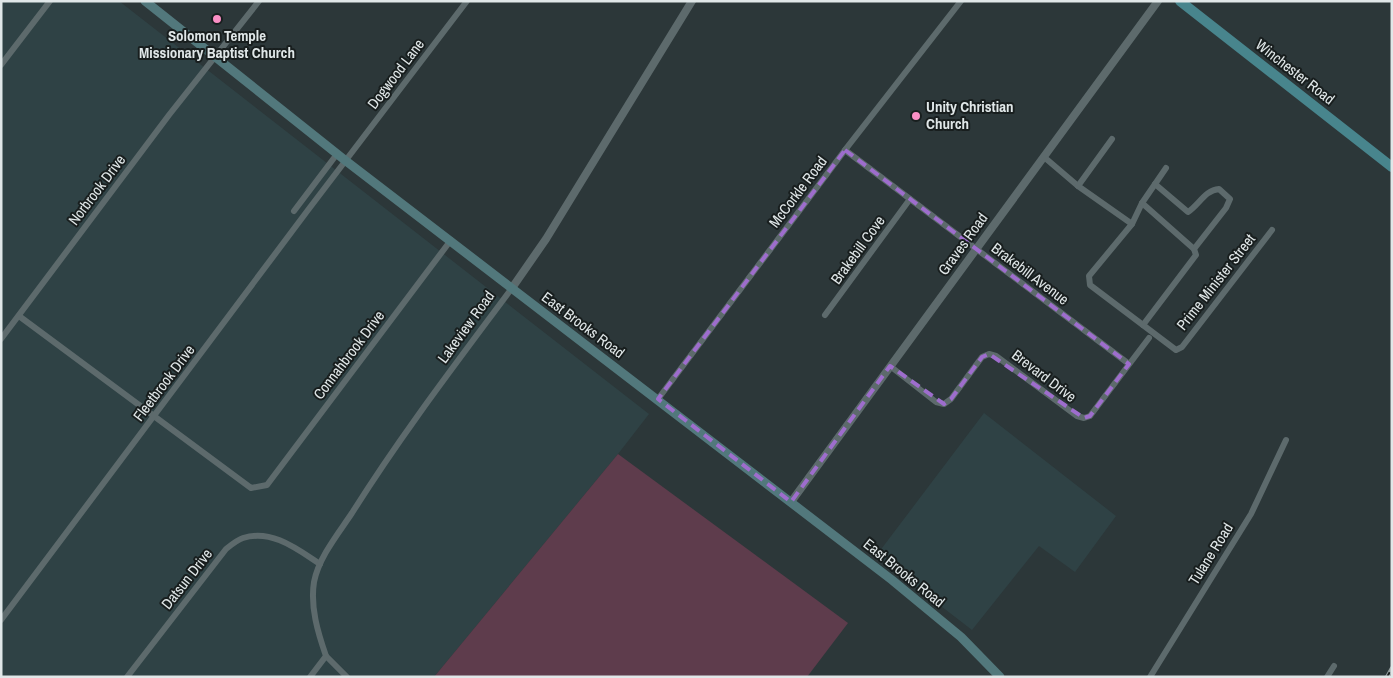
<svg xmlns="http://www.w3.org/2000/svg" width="1393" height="678" font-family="'Archivo Narrow',sans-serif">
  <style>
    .built { fill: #2f4245 }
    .green { fill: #5e3c4c }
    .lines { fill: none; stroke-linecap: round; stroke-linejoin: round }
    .minor { stroke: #5d6a6c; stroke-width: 6 }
    .tertiary { stroke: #5d6a6c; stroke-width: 8 }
    .secondary { stroke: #52787c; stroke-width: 9 }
    .primary { stroke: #48858d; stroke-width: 10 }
    .rail-casing { stroke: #969fa0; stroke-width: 4 }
    .rail { stroke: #181e1e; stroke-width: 2; stroke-dasharray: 5.5; stroke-linecap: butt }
    .marked { fill: none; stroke: #9e6dcd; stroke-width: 4; stroke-dasharray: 10 6; stroke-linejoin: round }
    .poi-dot { fill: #fb8fc5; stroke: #181e1e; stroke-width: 2 }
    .labels { text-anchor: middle; stroke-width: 4; stroke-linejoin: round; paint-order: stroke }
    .poi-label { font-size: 15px; font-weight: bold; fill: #e0e7e8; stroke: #181e1e }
    .street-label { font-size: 15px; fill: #e0e7e8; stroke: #181e1e }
  </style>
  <rect width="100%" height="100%" fill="#2c3739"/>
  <!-- built -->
  <g class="built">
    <polygon points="1,1 119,1 649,414 618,454 434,677 1,677"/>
    <polygon points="984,413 1116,516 1075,572 1039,546 972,630 876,556"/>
  </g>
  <!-- green -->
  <polygon class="green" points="618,454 848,623 807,677 434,677"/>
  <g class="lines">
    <!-- minor -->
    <g class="minor">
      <polyline points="1,65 50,1"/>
      <polyline points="845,150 1129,364"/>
      <polyline points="1044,157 1078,186 1132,224"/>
      <polyline points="1166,168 1142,203 1132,224 1089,276 1090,285 1176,350 1182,347 1272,230"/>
      <polyline points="1078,186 1112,139"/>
      <polyline points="1142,203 1194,249"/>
      <polyline points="294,211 337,154"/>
      <polyline points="825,315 910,199"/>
      <polyline points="19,316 251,488 267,485 451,240"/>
      <path d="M1143,325L1196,255L1194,249L1226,208L1230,199L1219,189C1205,190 1199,205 1188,212L1155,184"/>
      <polyline points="1,339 169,115 259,1"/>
      <polyline points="890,366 936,402 944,404 951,399 982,357 989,354 996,356 1077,416 1084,418 1090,416 1149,338"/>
      <polyline points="658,399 845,150 961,1"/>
      <polyline points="1,620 308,210 467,1"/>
      <polyline points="326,656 347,677"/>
      <path d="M127,677L226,549C231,545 237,540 243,538C272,529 297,549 320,564"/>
      <path d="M310,677L326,656C318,633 310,607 314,582C319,557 338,534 352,513C401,435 457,362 512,288"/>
      <polyline points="1150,677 1251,514 1286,440"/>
      <polyline points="1327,677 1334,666"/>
    </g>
    <!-- tertiary -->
    <g class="tertiary">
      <polyline points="512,288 546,239 692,1"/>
      <polyline points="791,502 1158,1"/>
    </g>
    <!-- secondary -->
    <polyline class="secondary" points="145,1 346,161 892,580 961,637 1000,677"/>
    <!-- primary -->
    <polyline class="primary" points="1180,1 1392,167"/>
    <!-- rail casing -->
    <g class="rail-casing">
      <polyline id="rail" points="1387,677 1392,668"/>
    </g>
    <!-- rail -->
    <use href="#rail" class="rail"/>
  </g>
  <!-- marked area -->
  <path class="marked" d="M845,150L1129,364L1090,416L1084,418L989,354L982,357L951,399L944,404L890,366L791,502L658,399Z"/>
  <!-- markers -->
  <g class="poi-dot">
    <circle cx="217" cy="19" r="5"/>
    <circle cx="916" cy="116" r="5"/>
  </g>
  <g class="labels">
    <!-- poi labels -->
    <g class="poi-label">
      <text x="217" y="41">Solomon Temple<tspan x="217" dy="17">Missionary Baptist Church</tspan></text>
      <text x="926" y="112" text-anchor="start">Unity Christian<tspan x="926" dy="17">Church</tspan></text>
    </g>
    <!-- street labels -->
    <g class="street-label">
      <text transform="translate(1295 72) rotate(38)" y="5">Winchester Road</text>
      <text transform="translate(396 74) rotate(-53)" y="5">Dogwood Lane</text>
      <text transform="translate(97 190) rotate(-53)" y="5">Norbrook Drive</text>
      <text transform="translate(798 192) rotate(-53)" y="5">McCorkle Road</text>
      <text transform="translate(963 244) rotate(-54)" y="5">Graves Road</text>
      <text transform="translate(858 250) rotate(-54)" y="5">Brakebill Cove</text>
      <text transform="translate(1030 274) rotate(37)" y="5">Brakebill Avenue</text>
      <text transform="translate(1216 282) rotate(-52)" y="5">Prime Minister Street</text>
      <text transform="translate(583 325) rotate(37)" y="5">East Brooks Road</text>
      <text transform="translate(466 327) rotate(-54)" y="5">Lakeview Road</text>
      <text transform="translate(349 355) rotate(-53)" y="5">Connahbrook Drive</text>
      <text transform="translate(1044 376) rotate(37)" y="5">Brevard Drive</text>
      <text transform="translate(164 383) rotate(-53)" y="5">Fleetbrook Drive</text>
      <text transform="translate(1211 554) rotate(-58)" y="5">Tulane Road</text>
      <text transform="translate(904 573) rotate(39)" y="5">East Brooks Road</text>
      <text transform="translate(187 579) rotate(-52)" y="5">Datsun Drive</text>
    </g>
  </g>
  <!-- border -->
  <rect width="1393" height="678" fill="none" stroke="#e0e7e8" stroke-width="5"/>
</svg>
